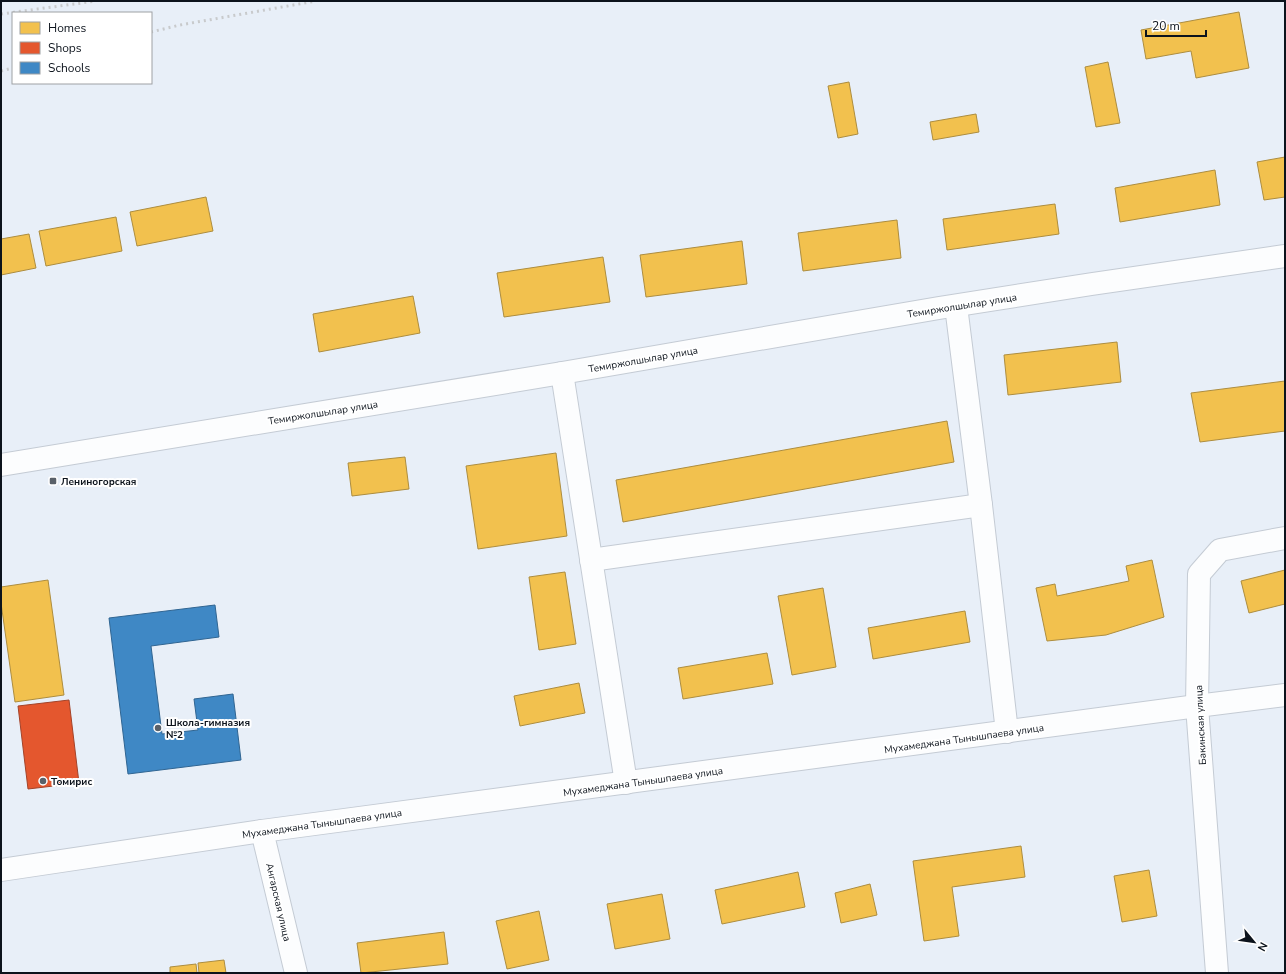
<svg xmlns="http://www.w3.org/2000/svg" width="1286" height="974" font-family="'Nunito Sans',sans-serif">
  <style>
    .homes { fill: #f2c14e; stroke: #ad8d3f }
    .shops { fill: #e4572e; stroke: #a34329 }
    .schools { fill: #3f88c5; stroke: #306592 }
    .lines { fill: none; stroke-linecap: round; stroke-linejoin: round }
    .minor-casing { stroke: #c4cbd4; stroke-width: 24 }
    .minor { stroke: #fcfdfe; stroke-width: 22 }
    .rail { stroke: #c8cacc; stroke-width: 3; stroke-dasharray: 2 4; stroke-linecap: butt }
    .poi-dot { fill: #596069; stroke: #fff; stroke-width: 1.5 }
    .labels { text-anchor: middle; stroke-width: 4; stroke-linejoin: round; paint-order: stroke }
    .street-label { font-size: 10px; fill: #0c131c; stroke: #fff }
    .poi-label { font-size: 10px; font-weight: bold; fill: #0c131c; stroke: #fff; text-anchor: start }
  </style>
  <rect width="100%" height="100%" fill="#e8eff8"/>
  <!-- homes -->
  <g class="homes">
    <polygon points="1239,12 1249,68 1196,78 1191,51 1146,59 1141,30"/>
    <polygon points="1108,62 1120,123 1096,127 1085,67"/>
    <polygon points="849,82 858,134 838,138 828,86"/>
    <polygon points="976,114 979,132 933,140 930,122"/>
    <polygon points="1285,157 1285,197 1264,200 1257,162"/>
    <polygon points="1215,170 1220,205 1120,222 1115,188"/>
    <polygon points="206,197 213,231 137,246 130,212"/>
    <polygon points="1055,204 1059,234 947,250 943,219"/>
    <polygon points="116,217 122,251 46,266 39,231"/>
    <polygon points="897,220 901,258 803,271 798,233"/>
    <polygon points="29,234 36,268 1,275 1,239"/>
    <polygon points="742,241 747,284 646,297 640,255"/>
    <polygon points="603,257 610,302 504,317 497,273"/>
    <polygon points="413,296 420,333 319,352 313,314"/>
    <polygon points="1117,342 1121,382 1008,395 1004,355"/>
    <polygon points="1285,381 1285,431 1200,442 1191,393"/>
    <polygon points="947,421 954,462 623,522 616,480"/>
    <polygon points="556,453 567,536 478,549 466,466"/>
    <polygon points="405,457 409,489 352,496 348,463"/>
    <polygon points="1152,560 1164,617 1106,635 1047,641 1036,588 1055,584 1057,596 1129,581 1126,566"/>
    <polygon points="1285,570 1285,604 1249,613 1241,581"/>
    <polygon points="565,572 576,644 539,650 529,577"/>
    <polygon points="48,580 64,695 15,702 1,603 1,587"/>
    <polygon points="823,588 836,667 792,675 778,596"/>
    <polygon points="965,611 970,642 873,659 868,628"/>
    <polygon points="767,653 773,684 683,699 678,668"/>
    <polygon points="579,683 585,713 520,726 514,696"/>
    <polygon points="1021,846 1025,877 952,887 959,936 924,941 913,861"/>
    <polygon points="1149,870 1157,916 1122,922 1114,876"/>
    <polygon points="798,872 805,907 722,924 715,890"/>
    <polygon points="870,884 877,915 841,923 835,893"/>
    <polygon points="662,894 670,939 615,949 607,904"/>
    <polygon points="539,911 549,960 507,969 496,921"/>
    <polygon points="444,932 448,964 361,973 357,943"/>
    <polygon points="224,960 226,973 199,973 198,963"/>
    <polygon points="196,964 197,973 170,973 170,967"/>
  </g>
  <!-- shops -->
  <polygon class="shops" points="69,700 79,783 28,789 18,706"/>
  <!-- schools -->
  <polygon class="schools" points="215,605 219,637 151,646 162,734 198,730 194,699 233,694 241,760 128,774 109,618"/>
  <g class="lines">
    <!-- minor casing -->
    <g class="minor-casing">
      <g id="minor">
        <polyline points="956,306 981,505 1007,732"/>
        <polyline points="562,373 626,783"/>
        <polyline points="1,465 562,373 939,308 1092,284 1285,256"/>
        <polyline points="591,560 981,505"/>
        <polyline points="262,831 296,973"/>
        <polyline points="1,870 262,831 1197,706 1285,695"/>
        <polyline points="1217,973 1197,706 1199,574 1220,550 1285,538"/>
      </g>
    </g>
    <!-- minor -->
    <use href="#minor" class="minor"/>
    <!-- rail -->
    <g class="rail">
      <polyline points="1,14 96,1"/>
      <polyline points="151,32 180,25 316,1"/>
      <polyline points="1,71 13,68"/>
    </g>
  </g>
  <!-- markers -->
  <g class="poi-dot">
    <rect x="49" y="477" width="8" height="8" rx="2"/>
    <circle cx="158" cy="728" r="4"/>
    <circle cx="43" cy="781" r="4"/>
  </g>
  <g class="labels">
    <!-- street labels -->
    <g class="street-label">
      <text transform="translate(962 305) rotate(-9)" y="4">Темиржолшылар улица</text>
      <text transform="translate(643 359) rotate(-10)" y="4">Темиржолшылар улица</text>
      <text transform="translate(323 412) rotate(-9)" y="4">Темиржолшылар улица</text>
      <text transform="translate(1200 725) rotate(-93)" y="4">Бакинская улица</text>
      <text transform="translate(964 738) rotate(-8)" y="4">Мухамеджана Тынышпаева улица</text>
      <text transform="translate(643 781) rotate(-8)" y="4">Мухамеджана Тынышпаева улица</text>
      <text transform="translate(322 823) rotate(-8)" y="4">Мухамеджана Тынышпаева улица</text>
      <text transform="translate(279 902) rotate(77)" y="4">Ангарская улица</text>
    </g>
    <!-- poi labels -->
    <g class="poi-label">
      <text x="61" y="485">Лениногорская</text>
      <text x="166" y="726">Школа-гимназия<tspan x="166" dy="12">№2</tspan></text>
      <text x="51" y="785">Томирис</text>
    </g>
  </g>
  <!-- border -->
  <rect width="1286" height="974" fill="none" stroke="#0c131c" stroke-width="4"/>
  <!-- legend -->
  <rect x="12" y="12" width="140" height="72" fill="#ffffff" stroke="#9ea1a4"/>
  <rect x="20" y="22" width="20" height="12" fill="#f2c14e" stroke="#9ea1a4"/>
  <text x="48" y="32" font-size="12" fill="#0c131c">Homes</text>
  <rect x="20" y="42" width="20" height="12" fill="#e4572e" stroke="#9ea1a4"/>
  <text x="48" y="52" font-size="12" fill="#0c131c">Shops</text>
  <rect x="20" y="62" width="20" height="12" fill="#3f88c5" stroke="#9ea1a4"/>
  <text x="48" y="72" font-size="12" fill="#0c131c">Schools</text>
  <!-- north arrow -->
  <g transform="translate(1254 942) rotate(119)" stroke="#ffffff" stroke-width="3" paint-order="stroke">
  <path d="M0-3L7 15L0 10L-7 15Z" fill="#0c131c"/>
  <text y="-6" font-size="11" font-weight="bold" text-anchor="middle" fill="#0c131c">N</text>
  </g>
  <!-- scale -->
  <path d="M1146 30v6h60v-6" fill="none" stroke="#0c131c" stroke-width="2"/>
  <text x="1152" y="30" font-size="12" fill="#0c131c" stroke="#ffffff" stroke-width="3" paint-order="stroke">20 m</text>
</svg>
